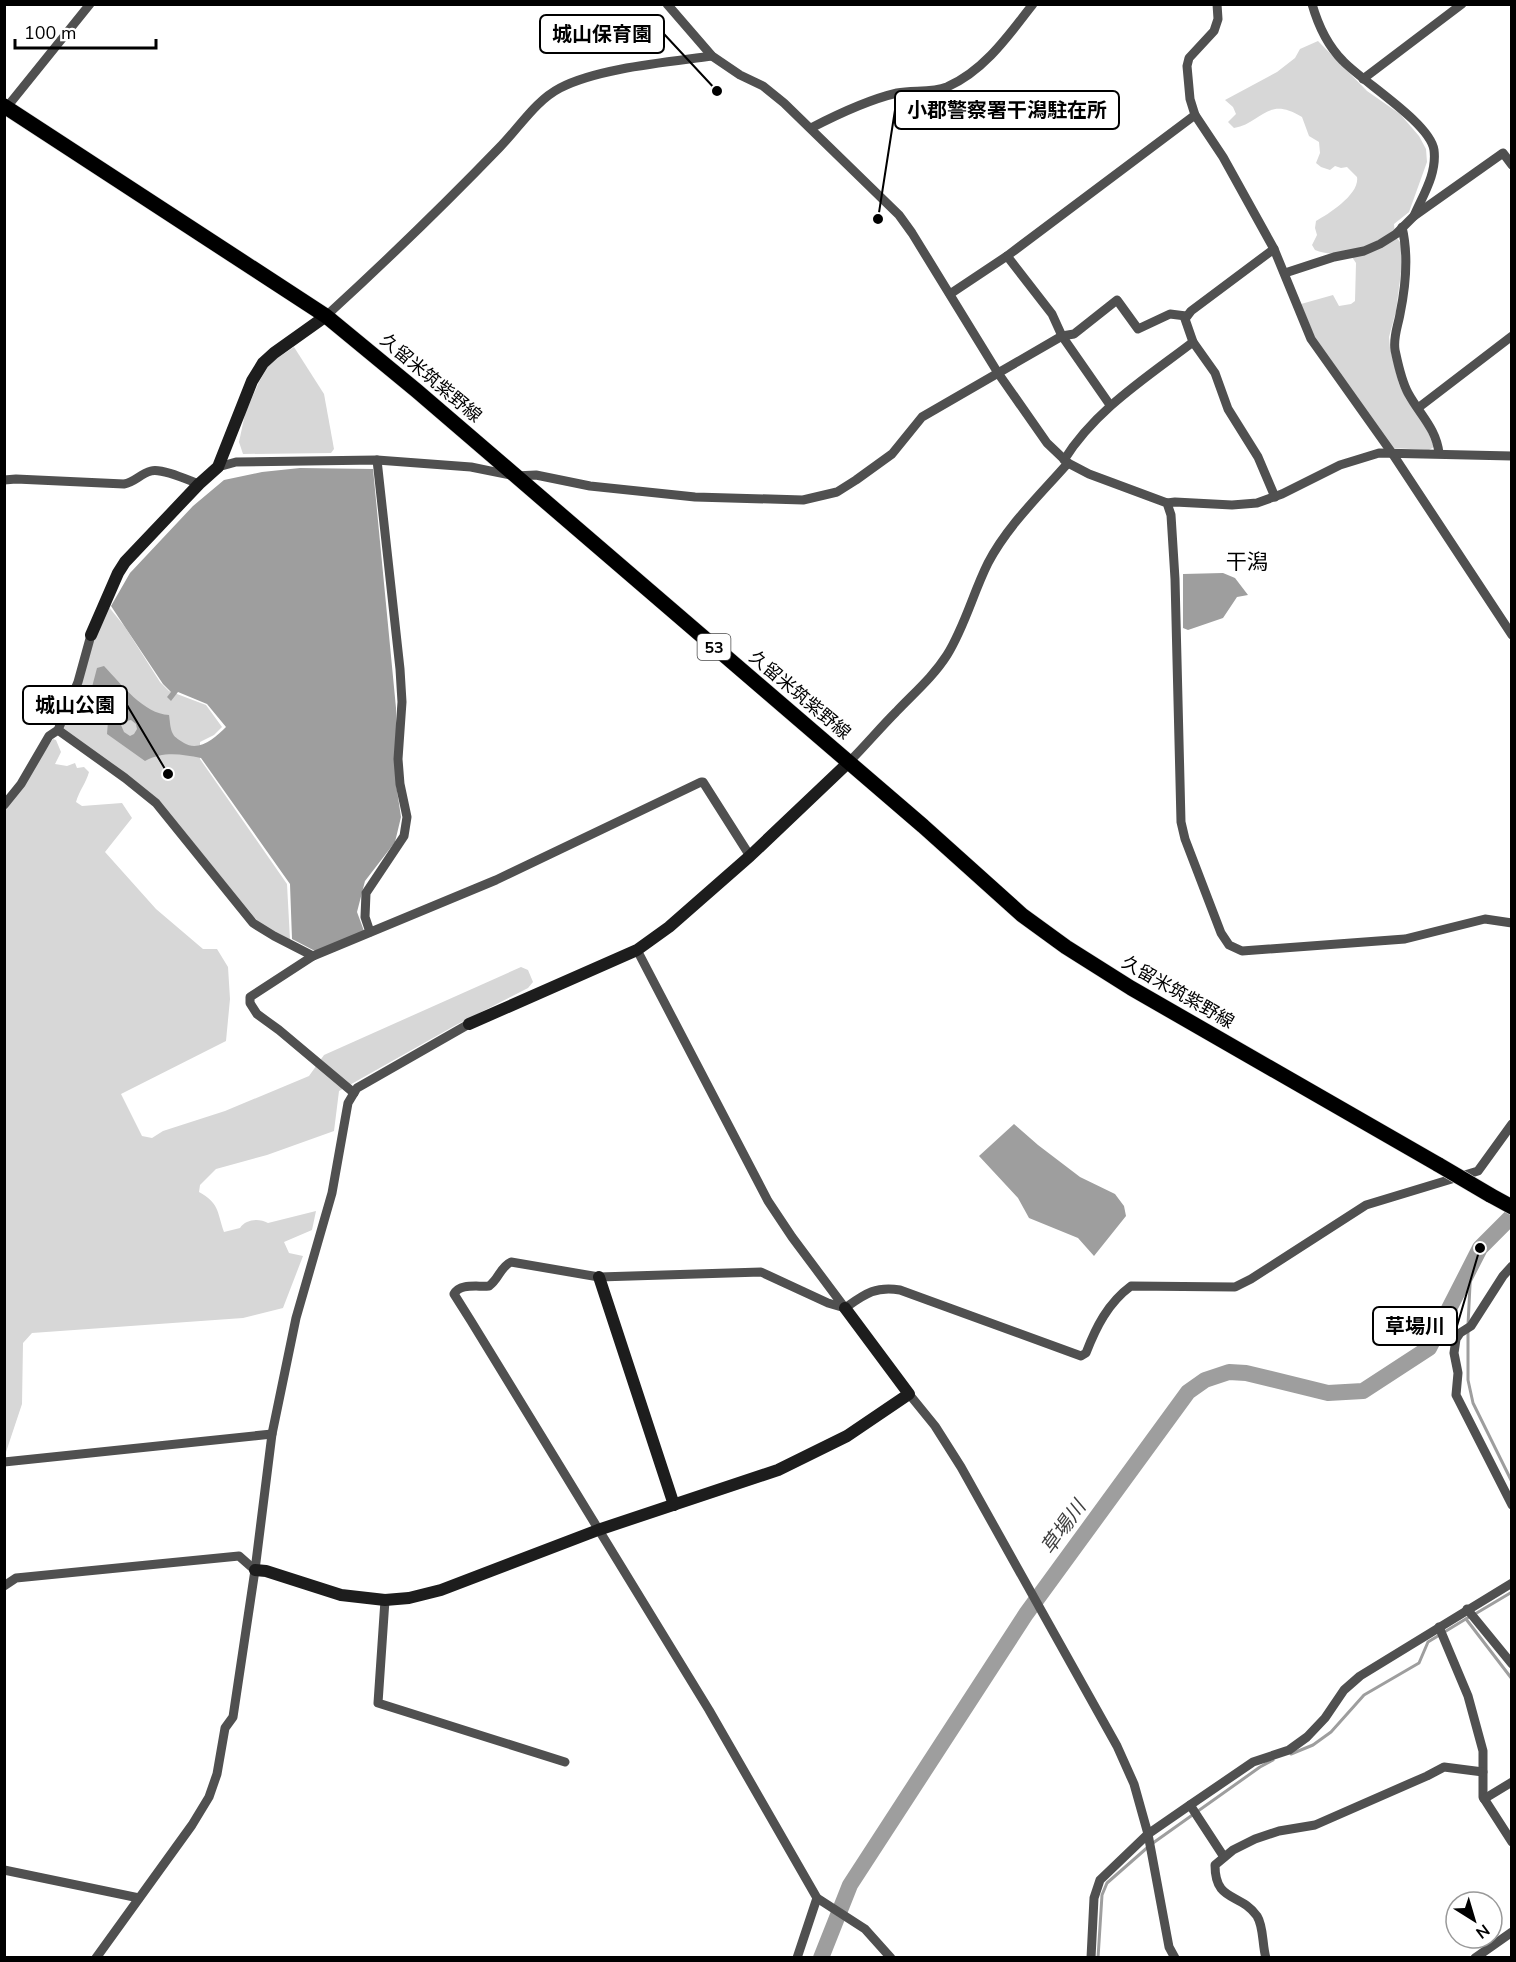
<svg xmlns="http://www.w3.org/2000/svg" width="1516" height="1962" font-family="'Nunito Sans','Noto Sans JP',sans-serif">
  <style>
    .green { fill: #d7d7d7 }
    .water { fill: #9e9e9e; fill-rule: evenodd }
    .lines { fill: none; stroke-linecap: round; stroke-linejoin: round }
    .stream { stroke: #9e9e9e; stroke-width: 3 }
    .river { stroke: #9e9e9e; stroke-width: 16 }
    .primary-casing { stroke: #dbdbdb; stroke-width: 16 }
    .street { stroke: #505050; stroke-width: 9 }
    .secondary { stroke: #1d1d1d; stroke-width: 12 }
    .primary { stroke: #000; stroke-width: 15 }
    .primary-bridge-casing { stroke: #dbdbdb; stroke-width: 16; stroke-linecap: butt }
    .primary-bridge { stroke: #000; stroke-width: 15 }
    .labels { text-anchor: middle; stroke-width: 5; stroke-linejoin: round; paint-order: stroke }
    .shield { fill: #fff; stroke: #4c4c4c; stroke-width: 1.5 }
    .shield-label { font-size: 16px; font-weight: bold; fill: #000 }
    .street-label { font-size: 18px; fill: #000; stroke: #fff }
    .water-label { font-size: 20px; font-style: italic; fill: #3f3f3f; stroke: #fff }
    .quarter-label { font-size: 21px; fill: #000; stroke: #fff }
    .leader { fill: none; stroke: #000; stroke-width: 2 }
    .callout-dot { fill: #000; stroke: #fff; stroke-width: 2 }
    .callout { fill: #fff; stroke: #000; stroke-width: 2 }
    .callout-label { font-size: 20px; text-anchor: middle; font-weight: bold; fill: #000 }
  </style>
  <rect width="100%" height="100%" fill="#fff"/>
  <!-- green -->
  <g class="green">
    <path d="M1318,41L1367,91L1400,114L1419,136L1426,149L1427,162L1409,212L1394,224L1395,236L1401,243L1402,264L1396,311L1389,337L1390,348L1399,384L1406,399L1425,425L1434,447L1429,450L1393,448L1315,338L1301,304L1333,295L1339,306L1351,304L1355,301L1356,263L1352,257C1340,253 1327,255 1315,250L1312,245L1317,235L1315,228L1316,221C1329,214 1360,194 1357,177L1347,167L1341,168L1335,166L1330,170L1321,167L1316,163L1320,153L1319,142L1309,136L1302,117C1267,95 1262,123 1234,128L1228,122L1236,114L1233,107L1225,100L1277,72L1295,58L1300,49Z"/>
    <polygon points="294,347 324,394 334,449 331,453 243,454 239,442 245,414 259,382 270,363"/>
    <polygon points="108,606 125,627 160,682 169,691 206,705 222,727 214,735 200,742 200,759 287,884 290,940 260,924 168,812 63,729 79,693 93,642"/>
    <path d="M53,739L56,740L61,752L55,764L67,766L75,763L77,768L84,767L89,772C86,783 79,791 76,802L82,806L122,803L132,818L105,852L156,909L203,949H217L228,967L230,999L226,1041L121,1094L142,1136L152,1138L163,1131L225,1111L309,1076L324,1055L521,967L528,970L533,982L528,988L456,1025L339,1091L334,1131L267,1155L216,1169L200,1185L199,1192C219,1203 217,1211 224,1232L240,1228C246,1219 259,1218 268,1223L316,1211L312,1230L284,1242L289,1253L303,1256L283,1308L243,1318L32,1333L23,1343L22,1404L5,1455V810Z"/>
  </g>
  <!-- water -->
  <g class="water">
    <path d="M300,468L373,469L396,708V784L401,817L395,842L365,881L357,912L364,931L315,951L292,939L290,884L201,758C181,754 163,751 145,761L107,734L109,708L92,687L97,668L104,666C121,684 144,714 169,715C170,721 170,729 173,734C175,738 180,740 184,743C199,752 215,738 226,727L207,704L178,692L171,701L167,697L171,692L163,684L111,606L130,573L193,506L224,480L262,472ZM131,720L136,724L137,729L134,734L130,736L124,732L121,725L126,721Z"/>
    <polygon points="1223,573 1235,578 1248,595 1237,597 1223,618 1188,630 1183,628 1183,574"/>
    <polygon points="1014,1124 1038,1145 1080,1177 1115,1194 1124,1206 1126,1216 1094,1256 1078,1238 1029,1218 1018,1198 979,1156"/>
  </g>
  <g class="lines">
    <!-- stream -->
    <g class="stream">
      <polyline points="1468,1325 1471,1265"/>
      <polyline points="1468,1332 1468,1380 1473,1403 1512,1482"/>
      <polyline points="1475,1614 1512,1592"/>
      <polyline points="1466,1619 1512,1679"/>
      <polyline points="1291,1754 1313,1745 1331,1732 1364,1695 1419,1663 1428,1642 1469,1617"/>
      <polyline points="1153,1843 1260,1767 1273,1760"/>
      <polyline points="1098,1958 1102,1895 1107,1883 1148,1847"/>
    </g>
    <!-- river -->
    <polyline class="river" points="821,1958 850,1885 1026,1614 1188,1392 1205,1380 1229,1372 1246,1373 1328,1393 1363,1391 1429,1348 1480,1248 1512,1216"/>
    <!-- primary casing -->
    <g class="primary-casing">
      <g id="primary">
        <polyline points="4,106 326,316 417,391 923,826 1022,915 1066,947 1131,988 1439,1165"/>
        <polyline points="1490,1195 1512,1207"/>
      </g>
    </g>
    <!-- street -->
    <g class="street">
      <polyline points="667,4 712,56 740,75 763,86 784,103 899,215 912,233 998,373 1047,443 1068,463 1089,474 1167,503 1171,515 1175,579 1181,822 1185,839 1221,933 1229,945 1242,951 1405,939 1485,919 1512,923"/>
      <polyline points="1217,4 1218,19 1214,31 1189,58 1187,66 1190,99 1195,115 1223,157 1274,249 1311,339 1392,453 1512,635"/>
      <path d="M1312,4C1318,25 1327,45 1343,61C1363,82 1430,123 1434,150C1437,174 1423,195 1414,216"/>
      <polyline points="1363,79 1462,4"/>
      <polyline points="7,107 90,4"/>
      <path d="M811,128C838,114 867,100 897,93C913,90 932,93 947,87C984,71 1009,35 1033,4"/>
      <path d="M1402,227C1409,256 1406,285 1400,314C1398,326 1393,337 1395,350C1398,364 1401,380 1408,393C1420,415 1436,428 1439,453"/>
      <polyline points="1274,249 1191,311 1185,319 1193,342 1215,373 1228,409 1258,457 1275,497"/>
      <polyline points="1007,256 1052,314 1062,336 1110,405"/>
      <polyline points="1285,273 1334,257 1364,251 1380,244 1396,234 1414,216 1503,153 1512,165"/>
      <polyline points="950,294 1007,256 1195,115"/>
      <path d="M326,316C385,262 443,206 499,148C519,128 535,101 560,88C598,68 669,62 712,56"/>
      <polyline points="1418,408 1512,336"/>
      <path d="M1064,460C1095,410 1146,378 1193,342"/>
      <polyline points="218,467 236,462 377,460 471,467 515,476 536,475 590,486 695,497 803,500 837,492 856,480 892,454 922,417 1062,336 1074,334 1117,300 1138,329 1170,314 1186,316"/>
      <path d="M4,480L16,479L124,484C135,482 140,474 151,471C162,468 188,480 199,484"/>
      <polyline points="1167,503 1175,502 1232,505 1257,503 1282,494 1340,465 1379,453 1512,456"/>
      <polyline points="58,730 125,778 156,803 253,923 274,936 313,956"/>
      <path d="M849,762C865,746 880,728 896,712C914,693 933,677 947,655C965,626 973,593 988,563C1008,525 1040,495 1068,463"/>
      <polyline points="4,805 21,784 49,736 58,730 78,682 91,635"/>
      <polyline points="370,932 365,917 366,893 404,836 407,817 400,784 398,759 402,702 400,669 377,460"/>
      <polyline points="637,950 768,1201 792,1237 845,1308"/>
      <polyline points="354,1093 279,1030 257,1014 250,1003 250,997 313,956 496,880 701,782 703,782 750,856"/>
      <polyline points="1512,1266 1503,1276 1471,1326 1460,1333 1456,1339 1454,1353 1458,1373 1456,1395 1512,1505"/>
      <polyline points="909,1394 935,1426 961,1467 1117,1746 1134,1784 1148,1834 1169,1947 1175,1958"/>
      <polyline points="4,1462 272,1434"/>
      <polyline points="4,1586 16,1578 239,1556 255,1570"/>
      <polyline points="385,1600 378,1703 565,1762"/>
      <polyline points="1467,1609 1512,1664"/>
      <polyline points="1439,1627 1468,1696 1483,1751 1483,1797 1512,1842"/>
      <polyline points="1484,1799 1512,1782"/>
      <polyline points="1190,1805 1224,1857"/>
      <polyline points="4,1870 139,1898"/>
      <polyline points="96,1958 192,1825 209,1797 217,1774 225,1728 233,1717 255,1570 272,1434 296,1318 332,1193 348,1103 357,1088 469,1024"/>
      <polyline points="797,1958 817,1898"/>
      <path d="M891,1958L865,1929L817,1898L709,1710L471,1321L454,1294C460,1283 477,1287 489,1286C499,1279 500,1267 511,1262L599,1277L761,1272L828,1303L845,1308C865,1294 875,1286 900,1290L1081,1356L1086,1353C1096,1327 1108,1303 1131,1286L1235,1287L1251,1279L1366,1205L1478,1171L1512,1124"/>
      <polyline points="1091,1958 1094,1898 1100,1880 1148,1834 1190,1805 1253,1762 1289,1750 1307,1737 1325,1718 1344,1690 1360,1676 1512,1583"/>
      <path d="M1266,1958C1262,1945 1264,1927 1257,1916C1240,1892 1215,1903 1215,1865L1233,1850L1255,1839L1279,1831L1315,1825L1427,1776L1444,1767L1483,1772"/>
      <polyline points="1475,1958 1512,1932"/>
    </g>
    <!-- secondary -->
    <g class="secondary">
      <polyline points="91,635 118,573 125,562 199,484 218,467 252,381 263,363 274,353 326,316"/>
      <polyline points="469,1024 637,950 669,927 750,856 849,762"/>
      <polyline points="599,1277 674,1505"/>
      <polyline points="255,1570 266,1571 341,1595 385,1600 409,1598 441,1590 598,1530 778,1470 847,1436 909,1394 845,1308"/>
    </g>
    <!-- primary -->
    <use href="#primary" class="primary"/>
    <!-- primary-bridge casing -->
    <g class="primary-bridge-casing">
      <polyline id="primary-bridge" points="1439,1165 1490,1195"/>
    </g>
    <!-- primary-bridge -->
    <use href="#primary-bridge" class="primary-bridge"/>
  </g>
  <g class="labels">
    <!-- shield labels -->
    <rect class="shield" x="697.5" y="634" width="33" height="26" rx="4.5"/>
    <g class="shield-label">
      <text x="714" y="653">53</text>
    </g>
    <!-- street labels -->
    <g class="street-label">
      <text transform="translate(431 378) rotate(40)" y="6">久留米筑紫野線</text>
      <text transform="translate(800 695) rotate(40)" y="6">久留米筑紫野線</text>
      <text transform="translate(1178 992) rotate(30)" y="6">久留米筑紫野線</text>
    </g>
    <!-- water labels -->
    <g class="water-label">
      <text transform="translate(1063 1527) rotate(-54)" y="7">草場川</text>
    </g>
    <!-- quarter labels -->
    <g class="quarter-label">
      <text x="1247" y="569">干潟</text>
    </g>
  </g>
  <!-- callouts -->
  <path class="leader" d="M717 91L664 34M878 219L895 110M168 774L127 705M1480 1248L1457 1326"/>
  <g class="callout-dot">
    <circle cx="717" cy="91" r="6"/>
    <circle cx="878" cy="219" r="6"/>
    <circle cx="168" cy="774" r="6"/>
    <circle cx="1480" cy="1248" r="6"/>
  </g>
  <g class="callout">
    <rect x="540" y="15" width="124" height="38" rx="6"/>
    <rect x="895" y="91" width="224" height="38" rx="6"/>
    <rect x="23" y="686" width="104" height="38" rx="6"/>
    <rect x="1373" y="1307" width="84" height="38" rx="6"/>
  </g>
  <g class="callout-label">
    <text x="602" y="41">城山保育園</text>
    <text x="1007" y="117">小郡警察署干潟駐在所</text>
    <text x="75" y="712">城山公園</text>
    <text x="1415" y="1333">草場川</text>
  </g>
  <!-- border -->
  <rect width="1516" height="1962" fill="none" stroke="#000000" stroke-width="12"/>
  <!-- north arrow -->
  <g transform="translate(1474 1920) rotate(143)"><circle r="28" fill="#ffffff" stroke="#999999" stroke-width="1.5"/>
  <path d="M0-4.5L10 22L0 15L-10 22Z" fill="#000000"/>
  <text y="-9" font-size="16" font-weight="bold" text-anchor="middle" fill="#000000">N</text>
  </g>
  <!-- scale -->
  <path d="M15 39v9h141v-9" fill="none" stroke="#000000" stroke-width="3"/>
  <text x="24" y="39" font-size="18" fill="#000000" stroke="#ffffff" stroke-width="4.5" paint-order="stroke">100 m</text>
</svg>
